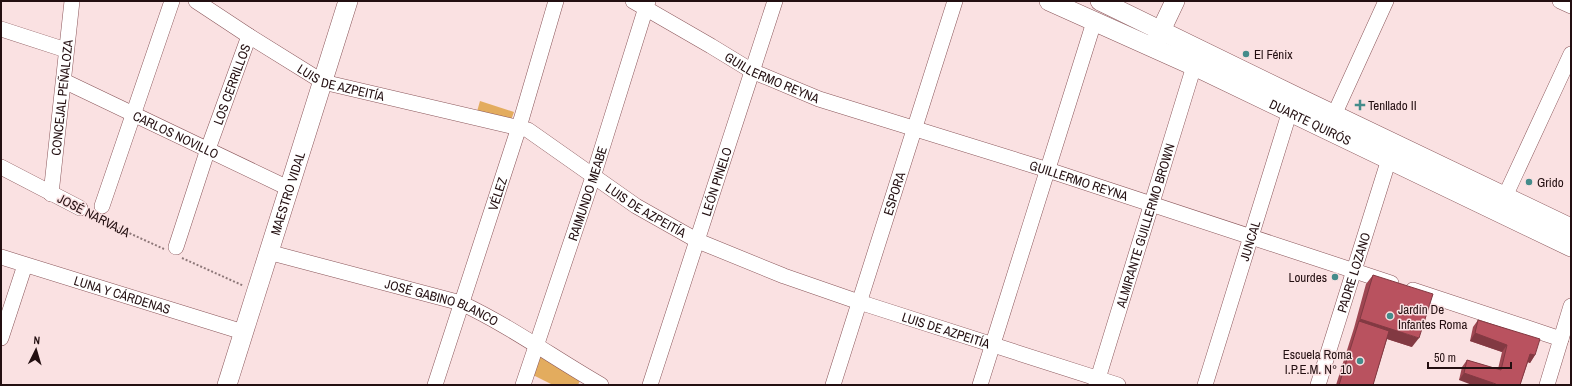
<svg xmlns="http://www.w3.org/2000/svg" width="1572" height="386" font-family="'Archivo Narrow',sans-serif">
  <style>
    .green { fill: #e3ac5e }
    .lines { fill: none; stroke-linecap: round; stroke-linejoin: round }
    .minor-casing { stroke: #8a565a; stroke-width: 16 }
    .major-casing { stroke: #8a565a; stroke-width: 20 }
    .path { stroke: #8e7879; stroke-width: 2; stroke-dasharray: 2 2; stroke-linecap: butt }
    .minor { stroke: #fff; stroke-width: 15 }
    .major { stroke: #fff; stroke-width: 19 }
    .wall { fill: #9f4752 }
    .shaded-wall { fill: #823942 }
    .building { fill: #b9525f; stroke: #823942 }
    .poi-dot { fill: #448c8b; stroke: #fae1e2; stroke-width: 1.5 }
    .labels { text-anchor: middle; stroke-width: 3; stroke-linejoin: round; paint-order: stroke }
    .poi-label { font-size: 13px; fill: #230f11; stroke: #fae1e2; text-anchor: start }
    .street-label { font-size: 13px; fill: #230f11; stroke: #fae1e2 }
  </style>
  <rect width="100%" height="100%" fill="#fae1e2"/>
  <!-- green -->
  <g class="green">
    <polygon points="480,101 514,112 510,123 476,115"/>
    <polygon points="540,356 581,378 578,385 553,385 533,375"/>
  </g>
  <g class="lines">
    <!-- minor casing -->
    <g class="minor-casing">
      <g id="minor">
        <path id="s1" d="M196,1L249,36L323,82L528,130L636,206L698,241L784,276L859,302L1118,385"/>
        <path id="s2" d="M633,1L711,46L752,71L819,99L1048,170L1391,283"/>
        <polyline points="1560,1 1571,6"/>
        <polyline points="1,29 66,50"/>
        <path id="s3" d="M64,81L288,188"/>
        <polyline points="1334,115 1386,1"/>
        <polyline points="1,167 80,208"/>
        <path id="s4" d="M51,194L72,1"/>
        <polyline points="1501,205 1571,54"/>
        <polyline points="102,206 172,1"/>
        <path id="s5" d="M176,247L208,149L249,36"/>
        <path id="s6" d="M268,252L461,303C510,326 554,358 601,385"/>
        <path id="s7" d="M1,257L243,332"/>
        <polyline points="1413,290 1561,339"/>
        <polyline points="1,338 25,265"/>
        <path id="s8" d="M435,385L519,127L556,1"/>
        <path id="s9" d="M523,385L593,177L648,1"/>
        <path id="s10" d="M650,385L775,1"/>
        <path id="s11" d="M833,385L955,1"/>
        <polyline points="980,385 1094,22"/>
        <path id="s12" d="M1096,385L1194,66"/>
        <path id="s13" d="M1205,385L1293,101"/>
        <path id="s14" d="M1318,385L1389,159"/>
        <polyline points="1547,385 1571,306"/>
      </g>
    </g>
    <!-- major casing -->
    <g class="major-casing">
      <g id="major">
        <path id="s15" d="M1049,1L1194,66L1571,247"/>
        <polyline points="1100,1 1295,96 1571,228"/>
        <polyline points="1156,41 1175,1"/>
        <path id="s16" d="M227,385L348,1"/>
      </g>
    </g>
    <!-- path -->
    <g class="path">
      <polyline points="106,218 107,219 105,222 164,249"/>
      <polyline points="182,258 244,286"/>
    </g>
    <!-- minor -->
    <use href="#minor" class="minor"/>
    <!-- major -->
    <use href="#major" class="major"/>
  </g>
  <!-- wall -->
  <g class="wall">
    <polygon points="1373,275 1412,347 1387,339 1373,385 1336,385 1354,328 1366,284"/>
    <polygon points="1478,320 1535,355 1530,363 1528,362 1520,385 1459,380 1462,367 1467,360 1498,369 1502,352 1470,341 1473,327"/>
  </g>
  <!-- shaded-wall -->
  <g class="shaded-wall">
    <polygon points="1360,319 1419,338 1412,347 1356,329 1359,321"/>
    <polygon points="1475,333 1507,345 1502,352 1470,341"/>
    <polygon points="1530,354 1535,355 1530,363 1525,361"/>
    <polygon points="1464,373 1496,384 1495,385 1472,385 1459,380"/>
  </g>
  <!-- building -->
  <g class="building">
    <polygon points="1373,275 1433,294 1419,338 1360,319"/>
    <polygon points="1478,320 1540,339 1535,355 1530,354 1520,385 1496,385 1496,384 1464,373 1467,360 1501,370 1507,345 1475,333"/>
    <polygon points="1359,321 1389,331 1373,385 1339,385"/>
  </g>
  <!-- markers -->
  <g class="poi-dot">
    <circle cx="1246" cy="54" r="4"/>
    <path d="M1358 99h4v4h4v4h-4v4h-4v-4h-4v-4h4z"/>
    <circle cx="1529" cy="182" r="4"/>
    <circle cx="1335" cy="277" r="4"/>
    <circle cx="1390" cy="316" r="4"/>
    <circle cx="1360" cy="361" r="4"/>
  </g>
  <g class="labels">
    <!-- poi labels -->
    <g class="poi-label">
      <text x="1254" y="59">El Fénix</text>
      <text x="1368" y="110">Tenllado II</text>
      <text x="1537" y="187">Grido</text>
      <text x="1327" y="282" text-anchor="end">Lourdes</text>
      <text x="1398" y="314">Jardín De<tspan x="1398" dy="15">Infantes Roma</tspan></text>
      <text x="1352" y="359" text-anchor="end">Escuela Roma<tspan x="1352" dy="15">I.P.E.M. N° 10</tspan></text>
    </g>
    <!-- street labels -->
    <g class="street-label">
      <text dy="5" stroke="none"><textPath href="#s2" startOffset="159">GUILLERMO REYNA</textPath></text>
      <text dy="5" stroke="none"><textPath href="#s1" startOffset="168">LUIS DE AZPEITÍA</textPath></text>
      <text dy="5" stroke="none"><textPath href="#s5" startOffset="172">LOS CERRILLOS</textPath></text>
      <text dy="5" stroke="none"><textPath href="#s4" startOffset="97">CONCEJAL PEÑALOZA</textPath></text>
      <text dy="5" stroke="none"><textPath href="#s15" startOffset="288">DUARTE QUIRÓS</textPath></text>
      <text dy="5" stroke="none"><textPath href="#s3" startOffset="124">CARLOS NOVILLO</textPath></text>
      <text dy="5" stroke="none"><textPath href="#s2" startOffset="483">GUILLERMO REYNA</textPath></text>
      <text dy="5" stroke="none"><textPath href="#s10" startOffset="214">LEÓN PINELO</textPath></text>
      <text dy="5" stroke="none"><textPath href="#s16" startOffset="201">MAESTRO VIDAL</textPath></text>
      <text dy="5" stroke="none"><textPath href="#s8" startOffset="201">VÉLEZ</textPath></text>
      <text dy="5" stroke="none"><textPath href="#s9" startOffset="202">RAIMUNDO MEABE</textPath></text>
      <text dy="5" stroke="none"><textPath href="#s11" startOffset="201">ESPORA</textPath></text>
      <text dy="5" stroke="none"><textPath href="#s1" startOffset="504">LUIS DE AZPEITÍA</textPath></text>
      <text transform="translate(94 215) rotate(27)" y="5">JOSÉ NARVAJA</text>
      <text dy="5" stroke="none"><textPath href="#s12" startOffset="167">ALMIRANTE GUILLERMO BROWN</textPath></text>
      <text dy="5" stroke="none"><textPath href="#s13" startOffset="151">JUNCAL</textPath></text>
      <text dy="5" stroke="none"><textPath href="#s14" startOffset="118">PADRE LOZANO</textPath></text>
      <text dy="5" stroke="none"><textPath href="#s7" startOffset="127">LUNA Y CÁRDENAS</textPath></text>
      <text dy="5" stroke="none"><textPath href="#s6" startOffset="181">JOSÉ GABINO BLANCO</textPath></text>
      <text dy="5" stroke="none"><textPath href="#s1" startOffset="828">LUIS DE AZPEITÍA</textPath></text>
    </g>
  </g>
  <!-- border -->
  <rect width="1572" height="386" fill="none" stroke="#230f11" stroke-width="4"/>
  <!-- north arrow -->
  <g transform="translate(36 350) rotate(5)" stroke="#fae1e2" stroke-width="3" paint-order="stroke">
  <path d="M0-3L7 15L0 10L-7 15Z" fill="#230f11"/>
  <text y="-6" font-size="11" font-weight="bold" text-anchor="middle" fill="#230f11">N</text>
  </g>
  <!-- scale -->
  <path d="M1428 362v6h83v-6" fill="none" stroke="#230f11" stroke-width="2"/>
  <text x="1434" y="362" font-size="12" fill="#230f11" stroke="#fae1e2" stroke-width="3" paint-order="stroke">50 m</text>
</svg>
